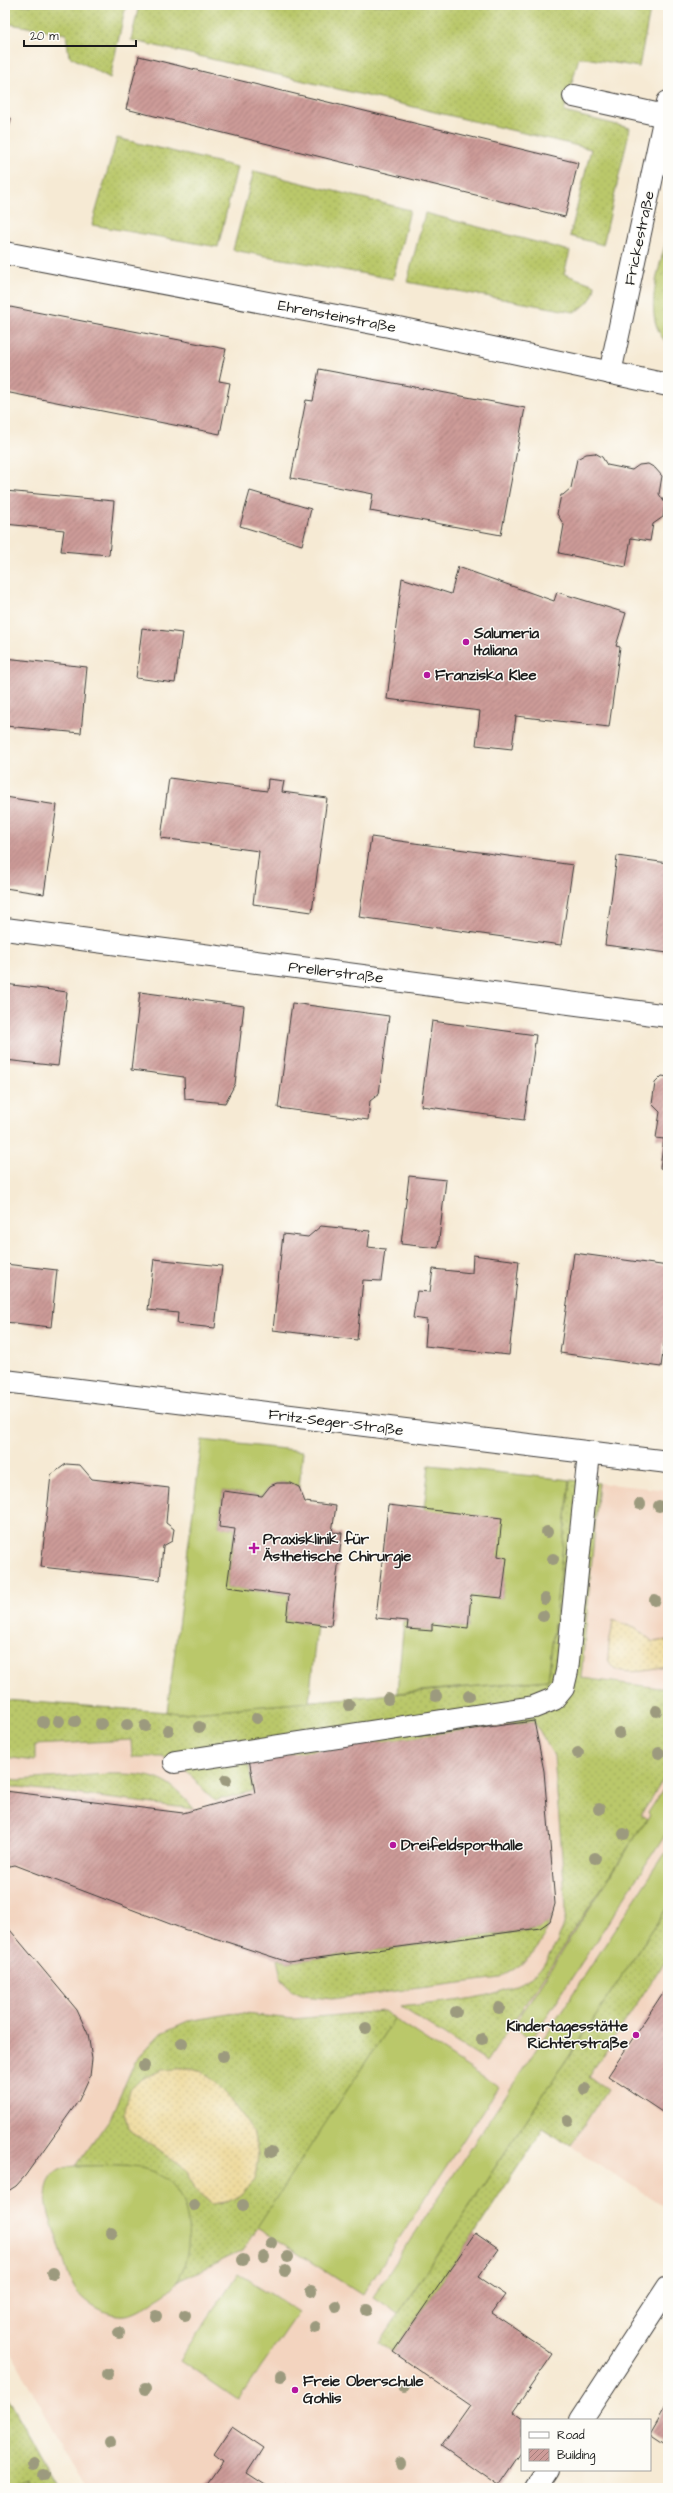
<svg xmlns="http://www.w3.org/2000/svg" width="673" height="2493" font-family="'Architects Daughter',sans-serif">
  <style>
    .built { fill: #f3d4bf }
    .grass { fill: url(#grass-dots); stroke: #6b7243 }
    .sand { fill: url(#sand-dots); stroke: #857b5d }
    .park { fill: url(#park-crowns); stroke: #6b7243 }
    .garden { fill: #bac86a; stroke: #6b7243 }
    .building { fill: url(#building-hatch) }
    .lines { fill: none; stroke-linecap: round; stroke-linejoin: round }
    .minor-casing { stroke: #3d3b38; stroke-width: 24 }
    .minor { stroke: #fff; stroke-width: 22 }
    .tree { fill: #9c9a7e }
    .poi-dot { fill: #b5179e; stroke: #fdfcf7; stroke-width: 1.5 }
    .labels { text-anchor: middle; stroke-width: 3; stroke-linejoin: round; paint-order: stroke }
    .street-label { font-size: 15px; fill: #1c1c1c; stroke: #fdfcf7 }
    .poi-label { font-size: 15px; font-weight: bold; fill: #1c1c1c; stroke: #fdfcf7; text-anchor: start }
  </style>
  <defs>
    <pattern id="grass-dots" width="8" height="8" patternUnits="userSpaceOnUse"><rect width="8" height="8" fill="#bac86a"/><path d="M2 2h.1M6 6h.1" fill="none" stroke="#9fab5b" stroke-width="1.8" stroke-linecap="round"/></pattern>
    <pattern id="sand-dots" width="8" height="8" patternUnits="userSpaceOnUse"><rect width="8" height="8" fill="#eeda9e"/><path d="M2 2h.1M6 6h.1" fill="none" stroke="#ccba88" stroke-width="1.8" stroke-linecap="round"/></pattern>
    <pattern id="park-crowns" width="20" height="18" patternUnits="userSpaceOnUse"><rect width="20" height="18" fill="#bac86a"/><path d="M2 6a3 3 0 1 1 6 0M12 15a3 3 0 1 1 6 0" fill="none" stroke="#9fab5b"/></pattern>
    <pattern id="building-hatch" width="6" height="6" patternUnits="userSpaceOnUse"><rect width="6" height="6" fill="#cd9b98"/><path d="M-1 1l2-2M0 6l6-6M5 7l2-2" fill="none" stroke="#a67e7b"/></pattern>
  </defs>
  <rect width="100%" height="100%" fill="#fdfcf7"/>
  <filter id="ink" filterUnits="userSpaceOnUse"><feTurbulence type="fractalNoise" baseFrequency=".025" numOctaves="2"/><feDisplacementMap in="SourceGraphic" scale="8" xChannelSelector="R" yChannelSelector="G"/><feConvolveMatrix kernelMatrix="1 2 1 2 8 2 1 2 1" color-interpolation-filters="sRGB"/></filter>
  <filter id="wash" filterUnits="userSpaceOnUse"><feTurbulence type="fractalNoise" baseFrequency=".012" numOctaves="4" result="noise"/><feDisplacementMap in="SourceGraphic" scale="16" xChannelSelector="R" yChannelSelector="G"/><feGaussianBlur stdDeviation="0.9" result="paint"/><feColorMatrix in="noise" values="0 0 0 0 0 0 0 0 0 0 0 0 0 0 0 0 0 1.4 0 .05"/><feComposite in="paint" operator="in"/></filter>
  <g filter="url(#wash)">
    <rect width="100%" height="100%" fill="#f6ead4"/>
    <!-- built -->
    <polygon class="built" points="570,1480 668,1490 668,2209 543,2128 475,2233 393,2352 522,2442 522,2451 497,2488 86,2488 5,2341 5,1703 183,1715 548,1680"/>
    <!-- grass -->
    <g class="grass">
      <polygon points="5,5 126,5 110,78 69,56 66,34 5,23"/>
      <polygon points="139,5 651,5 639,67 579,57 564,112 630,128 603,245 570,236 591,149 131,40"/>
      <polygon points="117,138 237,167 218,247 92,225"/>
      <polygon points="254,171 410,210 393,279 233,250"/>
      <path d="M425,213L570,251L564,274L595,285C594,299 586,306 574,312L407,282Z"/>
      <path d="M570,1480L599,1483L581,1678L668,1689V1772L641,1815L647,1819L487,2062L401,2007C443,2001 503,2001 536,1973C542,1968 546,1959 550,1953C560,1938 566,1924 566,1907L554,1756L534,1721L248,1760L253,1791L214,1801L185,1769L162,1757H132L131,1740L35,1745V1761L5,1757V1700L181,1713L548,1680Z"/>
      <path d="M107,1774C148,1774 167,1774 194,1809L19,1787H5V1778L18,1780Z"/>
      <polygon points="668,1906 668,1936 664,1942 668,1945 668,1956 589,2077 607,2089 571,2145 543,2128 475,2233 393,2352 379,2343"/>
      <path d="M552,1916C538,1953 534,1957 500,1978L332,1999L304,1996L290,1990L281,1977L277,1959L288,1962L535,1929L546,1924Z"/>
      <polygon points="384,2011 394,2019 242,2251 178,2281 186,2257 120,2167 76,2166 111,2117 135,2061 161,2033 188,2021 235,2013 293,2019"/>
      <polygon points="5,2392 58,2488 31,2488 27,2480 11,2488 5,2488"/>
    </g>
    <!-- sand -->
    <g class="sand">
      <path d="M613,1620L637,1629L653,1642L668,1640V1667C654,1669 609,1681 608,1657C608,1645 612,1632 613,1620Z"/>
      <polygon points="191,2068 203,2071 231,2099 253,2131 258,2154 255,2180 241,2195 226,2202 212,2204 196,2191 187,2170 129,2130 124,2113 130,2090 141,2079 162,2070"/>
    </g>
    <!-- park -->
    <g class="park">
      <path d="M668,232V344C639,317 661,266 668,232Z"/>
      <polygon points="27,2480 31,2488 11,2488"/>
    </g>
    <!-- garden -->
    <g class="garden">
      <path d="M202,1440L303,1451L299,1487C284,1479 271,1482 262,1496L223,1491L219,1526L235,1529L227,1587L289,1595L286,1620L317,1624L309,1702L181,1713L167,1712Z"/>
      <polygon points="429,1465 570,1480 548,1680 397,1693 404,1621 408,1621 408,1629 432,1631 432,1624 468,1628 471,1595 502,1598 506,1558 498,1556 424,1509"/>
      <polygon points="668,1782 668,1830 532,2039 513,2027 647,1819 650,1815 648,1813"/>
      <polygon points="668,1849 668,1906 398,2314 373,2297"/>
      <polygon points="394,2019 498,2087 362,2295 257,2227"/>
      <path d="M76,2166C95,2166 134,2164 151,2171C157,2174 168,2179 172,2184C193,2205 193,2257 177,2282C173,2289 164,2295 157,2299C148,2305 138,2313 127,2315C109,2317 85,2305 75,2289C67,2276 63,2256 58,2241C52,2224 41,2200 49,2182C55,2170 63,2167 76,2166Z"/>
      <polygon points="238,2273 299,2312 238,2400 180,2360"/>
    </g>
    <g id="blocks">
      <!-- building -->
      <g class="building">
        <polygon points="139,56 578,163 565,217 126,109"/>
        <polygon points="5,117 11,118 6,146 5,146"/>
        <polygon points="5,306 226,349 219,381 230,383 220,434 5,392"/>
        <polygon points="319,369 525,408 501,535 370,511 373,494 291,478 306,400 313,401"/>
        <polygon points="595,453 602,457 607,465 632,470 639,465 648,464 655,468 662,476 659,494 665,503 663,517 653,524 650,541 631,538 626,567 559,553 564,525 557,514 561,495 563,495 571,488 577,459 586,454"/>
        <polygon points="5,491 114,501 109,555 61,551 64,530 5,524"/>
        <polygon points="250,491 311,509 302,545 240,526"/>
        <polygon points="458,567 554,601 557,592 626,613 616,646 620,647 609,727 516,716 512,749 476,745 480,711 387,699 402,578 451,594"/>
        <polygon points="142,628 182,633 175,683 136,678"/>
        <polygon points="5,658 87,667 81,733 5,726"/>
        <polygon points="169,778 267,791 268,779 284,781 282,792 327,798 312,912 253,904 259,851 161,838"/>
        <polygon points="5,797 57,805 44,894 5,888"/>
        <polygon points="371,837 573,865 561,945 359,917"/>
        <polygon points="617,856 668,863 668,953 605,945"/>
        <polygon points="5,984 67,992 58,1066 5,1060"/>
        <polygon points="140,992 244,1006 235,1084 225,1103 185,1099 184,1077 131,1070"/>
        <polygon points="292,1003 389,1016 379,1094 370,1101 368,1120 278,1108"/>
        <polygon points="432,1021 536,1035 524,1120 421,1106"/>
        <polygon points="662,1076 668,1077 668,1170 660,1168 664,1139 656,1138 660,1112 652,1104 655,1083"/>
        <polygon points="409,1176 446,1180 438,1248 401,1244"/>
        <polygon points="321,1226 370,1231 368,1247 385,1249 381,1281 363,1280 357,1340 273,1330 283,1234 308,1237"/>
        <polygon points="574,1253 668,1266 668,1314 661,1367 560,1353"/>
        <polygon points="473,1255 519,1261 509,1355 425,1346 427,1320 413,1318 417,1291 430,1292 433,1269 472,1273"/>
        <polygon points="154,1259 222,1266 215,1328 177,1324 178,1313 148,1310"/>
        <polygon points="5,1264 57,1270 51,1327 5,1322"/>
        <polygon points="66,1464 80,1465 92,1479 169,1488 166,1523 174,1529 172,1541 163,1546 160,1580 41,1567 51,1475"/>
        <polygon points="277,1483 291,1483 299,1487 305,1502 336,1506 332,1532 342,1533 331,1626 286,1620 289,1595 227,1587 235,1529 219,1527 223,1491 262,1496 270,1486"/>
        <polygon points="388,1505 502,1518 498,1556 507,1558 502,1598 471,1595 468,1628 432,1624 432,1631 407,1629 408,1621 376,1618"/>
        <polygon points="534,1721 544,1771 555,1904 550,1921 540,1928 288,1962 193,1931 186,1930 15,1865 5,1867 5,1791 183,1813 255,1793 249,1759"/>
        <polygon points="5,1924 77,2010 88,2034 92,2059 90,2076 79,2100 25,2176 16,2186 5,2193"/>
        <polygon points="668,1985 668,2116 608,2076"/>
        <polygon points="475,2233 498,2249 478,2277 505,2295 492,2313 553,2354 513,2412 524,2420 522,2420 522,2451 498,2486 441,2446 470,2405 393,2352"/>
        <polygon points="668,2402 668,2445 650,2433"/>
        <polygon points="232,2427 263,2448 247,2473 270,2488 204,2488 223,2461 214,2454"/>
        <polygon points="285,2483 293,2488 281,2488"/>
      </g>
    </g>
  </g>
  <g filter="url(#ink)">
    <use href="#blocks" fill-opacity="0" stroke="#3d3b38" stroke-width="1"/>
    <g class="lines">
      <!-- minor casing -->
      <g class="minor-casing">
        <g id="minor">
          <polyline points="574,96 665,116"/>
          <polyline points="5,253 389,326 668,385"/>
          <polyline points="610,373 668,102"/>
          <polyline points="5,929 668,1016"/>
          <polyline points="5,1381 668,1462"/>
          <polyline points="175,1762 534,1707 554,1699 563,1688 567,1671 589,1453"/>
          <polyline points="581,2420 668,2287"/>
          <polyline points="536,2488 548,2470"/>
        </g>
      </g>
      <!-- minor -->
      <use href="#minor" class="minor"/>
    </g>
    <!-- trees -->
    <g class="tree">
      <circle cx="640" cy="1504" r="6"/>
      <circle cx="659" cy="1506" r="6"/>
      <circle cx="547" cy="1532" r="6"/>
      <circle cx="553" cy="1559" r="6"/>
      <circle cx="545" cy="1599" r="6"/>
      <circle cx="655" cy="1600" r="6"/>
      <circle cx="543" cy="1616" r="6"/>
      <circle cx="436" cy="1696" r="6"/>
      <circle cx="469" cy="1696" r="6"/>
      <circle cx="388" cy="1699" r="6"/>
      <circle cx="349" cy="1705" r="6"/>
      <circle cx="656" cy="1711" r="6"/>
      <circle cx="257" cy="1718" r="6"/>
      <circle cx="59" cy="1721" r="6"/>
      <circle cx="75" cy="1721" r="6"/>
      <circle cx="43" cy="1722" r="6"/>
      <circle cx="101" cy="1724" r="6"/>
      <circle cx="127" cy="1725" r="6"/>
      <circle cx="145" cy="1726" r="6"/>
      <circle cx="199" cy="1727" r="6"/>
      <circle cx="168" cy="1730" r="6"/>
      <circle cx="619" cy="1733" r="6"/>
      <circle cx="578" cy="1753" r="6"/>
      <circle cx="659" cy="1753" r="6"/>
      <circle cx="226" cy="1780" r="6"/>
      <circle cx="599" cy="1809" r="6"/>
      <circle cx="624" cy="1834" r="6"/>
      <circle cx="595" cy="1858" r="6"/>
      <circle cx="499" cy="2008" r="6"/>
      <circle cx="456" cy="2012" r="6"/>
      <circle cx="366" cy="2028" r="6"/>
      <circle cx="482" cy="2039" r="6"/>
      <circle cx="182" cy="2043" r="6"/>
      <circle cx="223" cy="2056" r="6"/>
      <circle cx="144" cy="2066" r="6"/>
      <circle cx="585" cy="2089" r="6"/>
      <circle cx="568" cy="2121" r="6"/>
      <circle cx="271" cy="2152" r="6"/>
      <circle cx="194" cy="2205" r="6"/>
      <circle cx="243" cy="2205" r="6"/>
      <circle cx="112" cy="2233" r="6"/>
      <circle cx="271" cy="2243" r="6"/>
      <circle cx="264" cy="2257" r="6"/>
      <circle cx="288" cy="2257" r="6"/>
      <circle cx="243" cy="2260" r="6"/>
      <circle cx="285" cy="2271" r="6"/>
      <circle cx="53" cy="2273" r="6"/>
      <circle cx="311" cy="2291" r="6"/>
      <circle cx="336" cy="2306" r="6"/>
      <circle cx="367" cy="2310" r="6"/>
      <circle cx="185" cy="2315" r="6"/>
      <circle cx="156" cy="2316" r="6"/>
      <circle cx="315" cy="2327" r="6"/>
      <circle cx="119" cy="2333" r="6"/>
      <circle cx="108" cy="2374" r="6"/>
      <circle cx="281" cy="2376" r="6"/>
      <circle cx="404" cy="2387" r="6"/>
      <circle cx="145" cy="2389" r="6"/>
      <circle cx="110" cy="2442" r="6"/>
      <circle cx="400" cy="2463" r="6"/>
      <circle cx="34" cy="2464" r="6"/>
      <circle cx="44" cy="2475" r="6"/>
    </g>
  </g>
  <!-- markers -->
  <g class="poi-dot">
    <circle cx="466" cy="642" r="4"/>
    <circle cx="427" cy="675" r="4"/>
    <path d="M252 1542h4v4h4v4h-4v4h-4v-4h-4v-4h4z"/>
    <circle cx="393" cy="1845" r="4"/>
    <circle cx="636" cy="2035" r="4"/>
    <circle cx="295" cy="2390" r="4"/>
  </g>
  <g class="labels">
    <!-- street labels -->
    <g class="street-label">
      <text transform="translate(639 238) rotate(-78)" y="5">Frickestraße</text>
      <text transform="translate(337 316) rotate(11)" y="5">Ehrensteinstraße</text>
      <text transform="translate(336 972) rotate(7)" y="5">Prellerstraße</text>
      <text transform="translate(336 1422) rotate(7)" y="5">Fritz-Seger-Straße</text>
    </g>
    <!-- poi labels -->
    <g class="poi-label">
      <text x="474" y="638">Salumeria<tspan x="474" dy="17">Italiana</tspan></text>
      <text x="435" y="680">Franziska Klee</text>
      <text x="263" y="1544">Praxisklinik für<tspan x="263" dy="17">Ästhetische Chirurgie</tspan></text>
      <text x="401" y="1850">Dreifeldsporthalle</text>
      <text x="628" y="2031" text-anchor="end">Kindertagesstätte<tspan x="628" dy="17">Richterstraße</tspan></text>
      <text x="303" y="2386">Freie Oberschule<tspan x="303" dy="17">Gohlis</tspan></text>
    </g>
  </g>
  <!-- margin -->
  <rect width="673" height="2493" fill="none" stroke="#fdfcf7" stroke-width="20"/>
  <!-- legend -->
  <rect x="521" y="2419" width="130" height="52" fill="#fdfcf7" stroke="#a3a29f"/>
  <rect x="529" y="2432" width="20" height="6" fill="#ffffff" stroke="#a3a29f"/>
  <text x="557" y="2439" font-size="12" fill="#1c1c1c">Road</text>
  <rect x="529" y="2449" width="20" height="12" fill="url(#building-hatch)" stroke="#a3a29f"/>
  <text x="557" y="2459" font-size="12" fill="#1c1c1c">Building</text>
  <!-- scale -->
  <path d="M24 40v6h112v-6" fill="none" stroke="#1c1c1c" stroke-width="2"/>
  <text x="30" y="40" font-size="12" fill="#1c1c1c" stroke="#fdfcf7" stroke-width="3" paint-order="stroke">20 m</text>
</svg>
